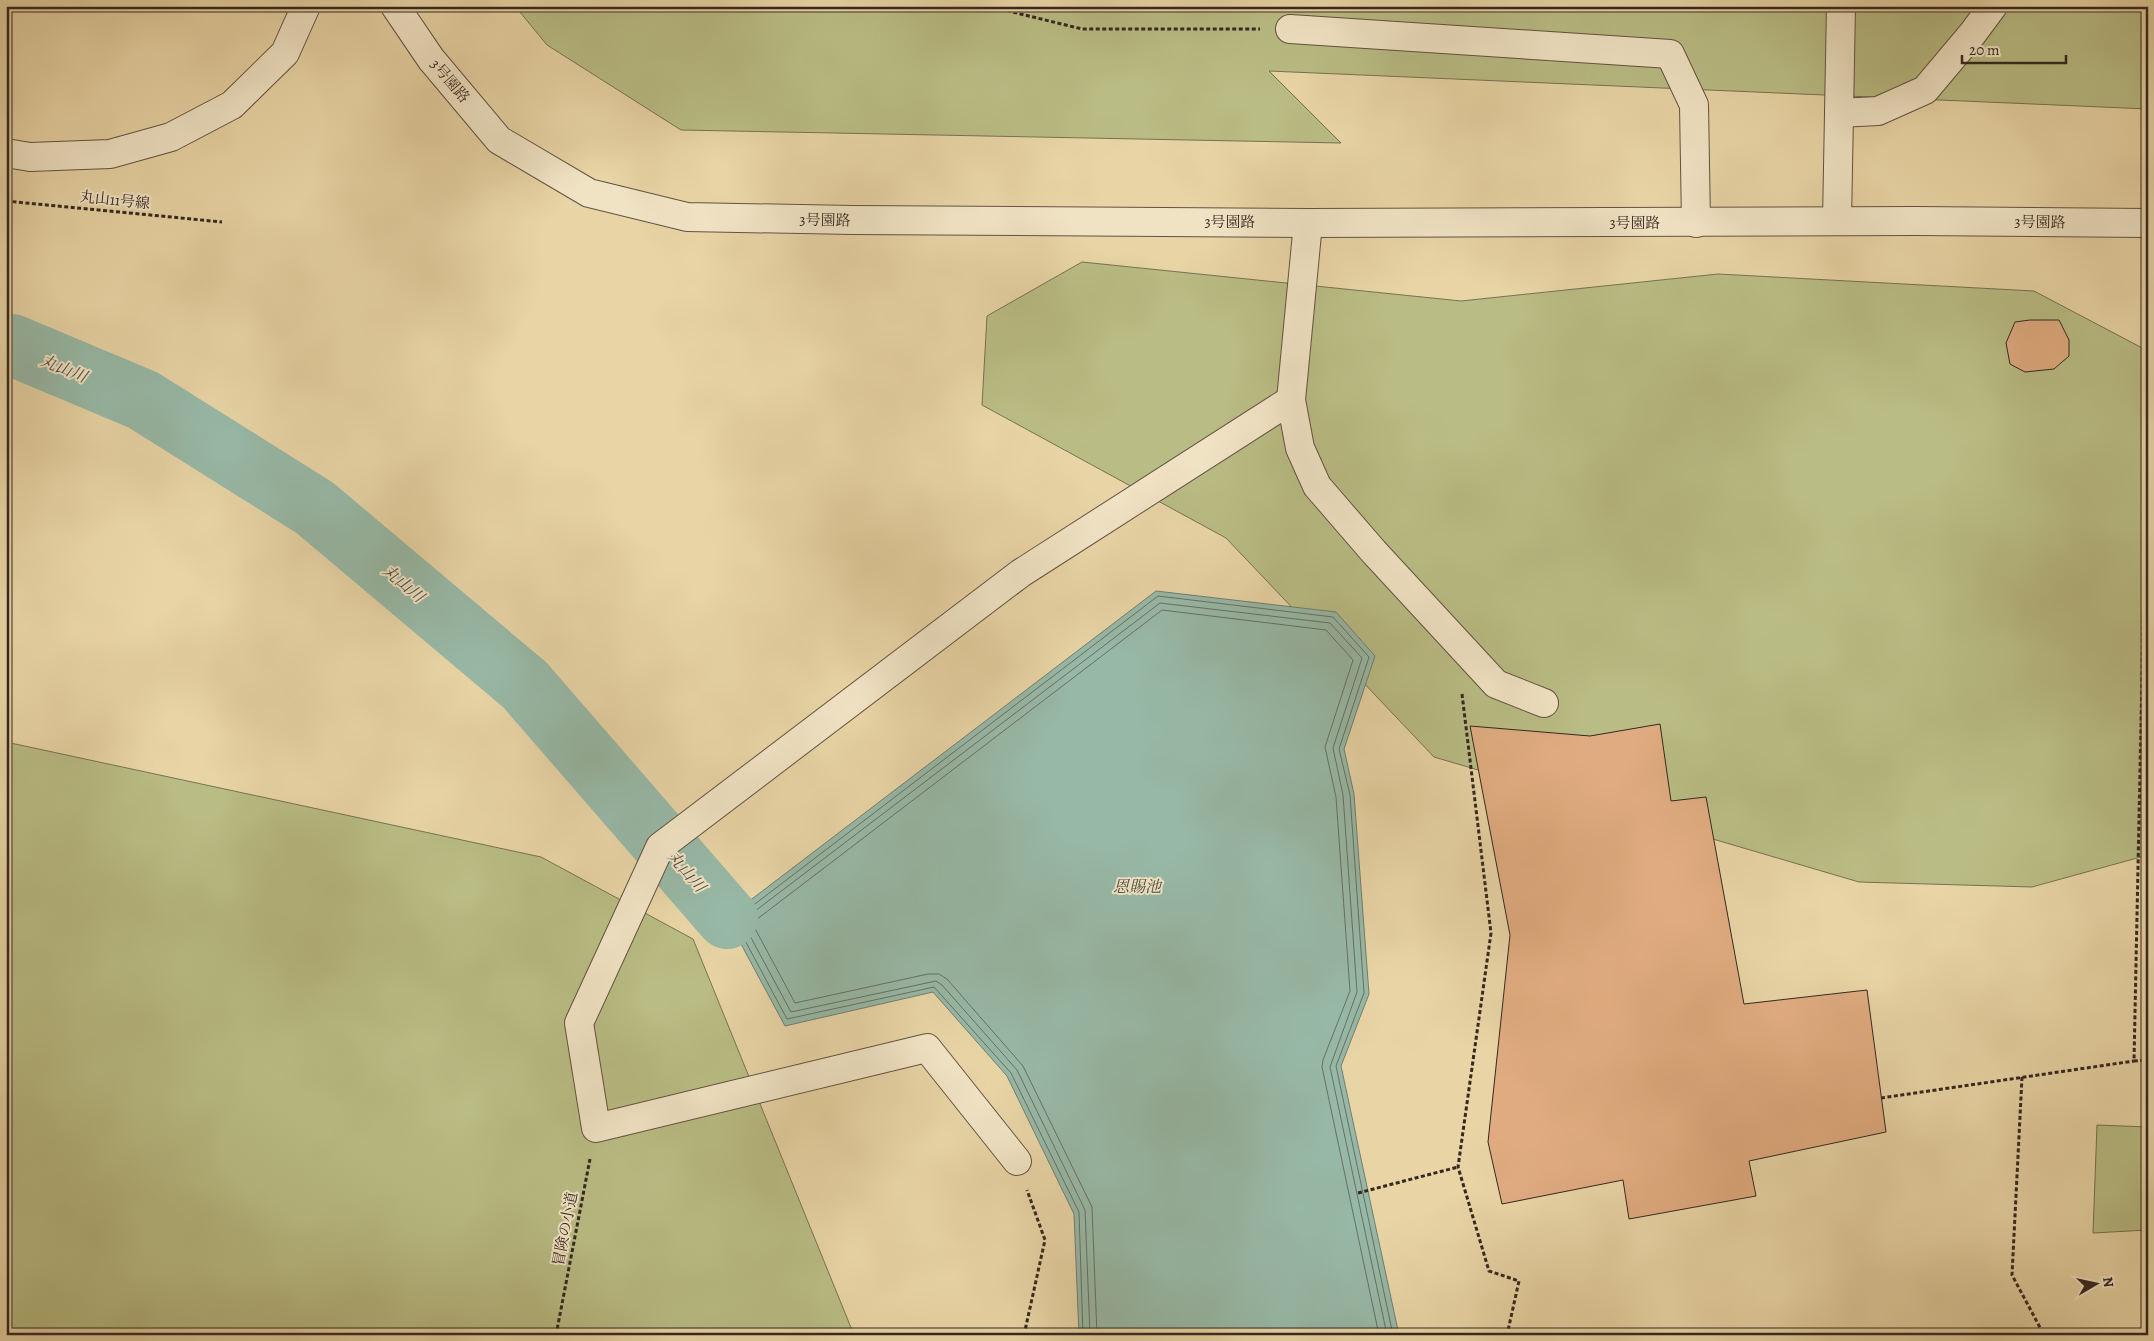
<svg xmlns="http://www.w3.org/2000/svg" width="2154" height="1341" font-family="Alegreya,'Noto Serif JP',serif">
  <style>
    .green { fill: #b9bc84; stroke: #777252 }
    .water { fill: #97b8a6; stroke: #707e71 }
    .lines { fill: none; stroke-linecap: round; stroke-linejoin: round }
    .shore { stroke: #667064; stroke-width: 1 }
    .river { stroke: #97b8a6; stroke-width: 62 }
    .building { fill: #e0ab80; stroke: #352821 }
    .minor-casing { stroke: #625342; stroke-width: 30 }
    .path { stroke: #352821; stroke-width: 3; stroke-dasharray: 4 2.5; stroke-linecap: butt }
    .minor { stroke: #f0e3c4; stroke-width: 28 }
    .path-bridge { stroke: #352821; stroke-width: 3; stroke-dasharray: 4 2.5; stroke-linecap: butt }
    .labels { text-anchor: middle; stroke-width: 4; stroke-linejoin: round; paint-order: stroke }
    .street-label { font-size: 15px; fill: #352821; stroke: #f0e3c4 }
    .water-label { font-size: 16px; font-style: italic; fill: #4e4c42; stroke: #f0e3c4 }
  </style>
  <rect width="100%" height="100%" fill="#e8d4a5"/>
  <filter id="stains"><feTurbulence type="fractalNoise" baseFrequency=".004" numOctaves="4"/><feColorMatrix values="0 0 0 0 .2 0 0 0 0 .09 0 0 0 0 .02 0 0 0 .5 -.17"/></filter>
  <radialGradient id="worn" r=".72"><stop offset=".6" stop-color="#630" stop-opacity="0"/><stop offset="1" stop-color="#630" stop-opacity=".3"/></radialGradient>
  <!-- green -->
  <g class="green">
    <polygon points="515,6 2148,6 2148,109 1269,71 1341,143 681,130 547,45"/>
    <polygon points="1082,262 1461,301 1718,274 2034,291 2148,351 2148,855 2032,887 1859,882 1434,757 1226,538 982,405 987,316"/>
    <polygon points="6,742 541,857 693,939 854,1335 6,1335"/>
    <polygon points="2097,1125 2148,1127 2148,1230 2093,1233"/>
  </g>
  <!-- water -->
  <polygon class="water" points="1156,591 1336,612 1375,656 1344,749 1354,794 1369,994 1341,1066 1399,1335 1079,1335 1074,1214 1007,1076 933,992 785,1026 727,918"/>
  <g class="lines">
    <!-- shore -->
    <g class="shore">
      <polyline points="1083,1335 1079,1212 1011,1073 934,987 787,1019 734,920 1158,596 1333,617 1369,657 1339,749 1350,795 1364,993 1336,1066 1393,1335"/>
      <polyline points="1090,1335 1085,1210 1017,1070 942,985 936,981 791,1012 742,921 1160,603 1330,623 1362,658 1333,748 1343,795 1357,992 1330,1067 1387,1335"/>
      <polyline points="1097,1335 1092,1207 1023,1066 947,979 939,974 928,974 795,1003 752,923 1162,610 1326,630 1353,660 1325,747 1336,797 1350,991 1323,1060 1322,1067 1379,1335"/>
    </g>
    <!-- river -->
    <polyline class="river" points="6,345 12,345 143,400 315,508 525,685 727,918"/>
  </g>
  <!-- building -->
  <g class="building">
    <polygon points="2030,320 2059,320 2069,340 2069,356 2054,369 2025,372 2010,364 2006,343 2015,322"/>
    <polygon points="1660,724 1671,801 1706,797 1744,1004 1867,990 1886,1132 1749,1161 1756,1196 1629,1219 1623,1180 1502,1204 1488,1142 1510,935 1470,726 1590,736"/>
  </g>
  <g class="lines">
    <!-- minor casing -->
    <g class="minor-casing">
      <g id="minor">
        <polyline points="395,6 431,59 499,140 589,193 687,217 853,220 1308,223 1916,221 2148,223"/>
        <polyline points="1290,29 1670,54 1694,105 1696,223"/>
        <polyline points="1839,113 1878,111 1925,90 1973,33 1993,6"/>
        <polyline points="6,153 30,157 110,154 171,137 232,105 285,53 306,6"/>
        <polyline points="1837,221 1841,6"/>
        <polyline points="1308,223 1291,400 1300,448 1317,486 1374,552 1496,684 1544,703"/>
        <polyline points="1017,1161 927,1048 596,1128 579,1023 660,847 1021,573 1291,400"/>
      </g>
    </g>
    <!-- path -->
    <g class="path">
      <polyline points="988,6 1082,29 1260,29"/>
      <polyline points="2145,81 2146,6"/>
      <polyline points="6,201 222,222"/>
      <polyline points="2148,385 2134,1061 2148,1060"/>
      <polyline points="1462,694 1491,933 1458,1167 1489,1271 1519,1281 1507,1335"/>
      <polyline points="2022,1077 2012,1275 2044,1335"/>
      <polyline points="1881,1098 2134,1061"/>
      <polyline points="1358,1193 1458,1167"/>
      <polyline points="556,1335 590,1159"/>
      <polyline points="1024,1335 1045,1240 1027,1190"/>
    </g>
    <!-- minor -->
    <use href="#minor" class="minor"/>
    <!-- path-bridge -->
    <polyline class="path-bridge" points="2145,81 2148,252"/>
  </g>
  <g class="labels">
    <!-- street labels -->
    <g class="street-label">
      <text transform="translate(450 81) rotate(50)" y="5">3号園路</text>
      <text transform="translate(115 200) rotate(6)" y="5">丸山11号線</text>
      <text transform="translate(825 220) rotate(1)" y="5">3号園路</text>
      <text x="1230" y="227">3号園路</text>
      <text transform="translate(2040 222) rotate(1)" y="5">3号園路</text>
      <text x="1635" y="228">3号園路</text>
      <text transform="translate(565 1229) rotate(-79)" y="5">冒険の小道</text>
    </g>
    <!-- water labels -->
    <g class="water-label">
      <text transform="translate(64 368) rotate(22)" y="6">丸山川</text>
      <text transform="translate(404 583) rotate(40)" y="6">丸山川</text>
      <text transform="translate(687 871) rotate(49)" y="6">丸山川</text>
      <text x="1137" y="892">恩賜池</text>
    </g>
  </g>
  <!-- margin -->
  <rect width="2154" height="1341" fill="none" stroke="#e8d4a5" stroke-width="25"/>
  <rect x="8" y="8" width="2139" height="1326" fill="none" stroke="#352821" stroke-width="2.5"/>
  <rect x="12" y="12" width="2129" height="1316" fill="none" stroke="#352821"/>
  <!-- north arrow -->
  <g transform="translate(2096 1284) rotate(81)" stroke="#f0e3c4" stroke-width="4" paint-order="stroke">
  <path d="M0-4L9 19L0 12L-9 19Z" fill="#352821"/>
  <text y="-8" font-size="14" font-weight="bold" text-anchor="middle" fill="#352821">N</text>
  </g>
  <!-- scale -->
  <path d="M1962 55v8h104v-8" fill="none" stroke="#352821" stroke-width="2.5"/>
  <text x="1969" y="55" font-size="15" fill="#352821" stroke="#f0e3c4" stroke-width="4" paint-order="stroke">20 m</text>
  <rect width="100%" height="100%" filter="url(#stains)"/>
  <rect width="100%" height="100%" fill="url(#worn)"/>
</svg>
